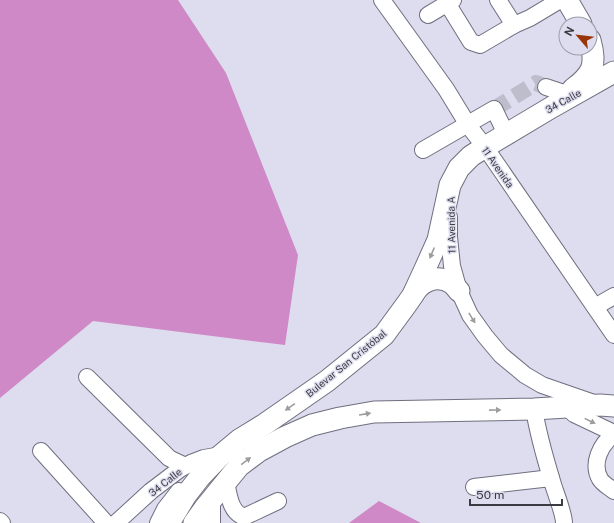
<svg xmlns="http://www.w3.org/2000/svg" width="614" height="523" font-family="'Public Sans',sans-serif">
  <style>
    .forest { fill: #cf89c6 }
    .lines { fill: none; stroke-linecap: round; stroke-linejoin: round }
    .minor-tunnel { stroke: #bdbdcc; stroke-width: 16; stroke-dasharray: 16 8; stroke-linecap: butt }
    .minor-casing { stroke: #6f6f7f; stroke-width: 18 }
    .major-casing { stroke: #6f6f7f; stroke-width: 23 }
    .minor { stroke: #fff; stroke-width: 16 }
    .major { stroke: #fff; stroke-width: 21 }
    .oneway { fill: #9d9da0 }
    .labels { text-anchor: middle; stroke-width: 3; stroke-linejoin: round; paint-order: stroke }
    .street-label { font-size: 10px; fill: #3b3b42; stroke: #ddddef }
  </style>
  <rect width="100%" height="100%" fill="#ddddef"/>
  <!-- forest -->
  <g class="forest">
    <polygon points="0,0 178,0 226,73 298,255 285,345 93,321 0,398"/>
    <polygon points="379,501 421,523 349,523"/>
  </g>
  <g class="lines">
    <!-- minor-tunnel -->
    <polyline class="minor-tunnel" points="494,109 536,83 546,87"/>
    <!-- minor casing -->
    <g class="minor-casing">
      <g id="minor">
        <polyline points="382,0 446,89 468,125 485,147 614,335"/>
        <polyline points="498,0 514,25 530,18 560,0"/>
        <polyline points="447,3 471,42 480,45 514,25"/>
        <polyline points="428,15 453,0"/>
        <polyline points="546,87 567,94"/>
        <polyline points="423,150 494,109 506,134"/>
        <polyline points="449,217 449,237 452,266 459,291 470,315 485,336 501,355 525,375 542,385 594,403"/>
        <polyline points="595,307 614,296"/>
        <path d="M87,377L169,458C174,461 180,463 185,466"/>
        <polyline points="568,408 574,414 614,433"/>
        <path d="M534,409C538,434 545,458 552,481C555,492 564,513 564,523"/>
        <path d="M614,434C601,444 591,463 600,479C603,484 609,487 614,491"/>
        <polyline points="41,451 106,523"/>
        <path d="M226,482C229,495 230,512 244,517L278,501"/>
        <polyline points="474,487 551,478"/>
        <polyline points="0,521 2,523"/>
        <polyline points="116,523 151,491 180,469 191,463 204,458 221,455"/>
        <polyline points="158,523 165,509 179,491"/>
        <polyline points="212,523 212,499"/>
      </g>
    </g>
    <!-- major casing -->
    <g class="major-casing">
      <g id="major">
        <polyline points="567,0 581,24"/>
        <path d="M573,89C593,74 597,65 590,40"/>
        <path d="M414,293C423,279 439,274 453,284C455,286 457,289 459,291"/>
        <polyline points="169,523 186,495 200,477 221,455 239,440 265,424 327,381 384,335 406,305 413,295 425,269 438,240 450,185 459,168 471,156 485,147 552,107 614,72"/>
        <polyline points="194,523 204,509 239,466 259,451 285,437 312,425 340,418 374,412 534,409 600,405 614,406"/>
      </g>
    </g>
    <!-- minor -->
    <use href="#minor" class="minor"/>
    <!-- major -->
    <use href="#major" class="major"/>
  </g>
  <!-- one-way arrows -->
  <defs><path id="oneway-solid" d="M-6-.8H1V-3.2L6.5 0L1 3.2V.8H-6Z"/></defs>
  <g class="oneway">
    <use href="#oneway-solid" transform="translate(432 253) rotate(113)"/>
    <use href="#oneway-solid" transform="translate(472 318) rotate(58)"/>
    <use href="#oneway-solid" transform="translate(290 407) rotate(145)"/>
    <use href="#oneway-solid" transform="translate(495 410) rotate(-1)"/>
    <use href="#oneway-solid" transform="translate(365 414) rotate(-9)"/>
    <use href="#oneway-solid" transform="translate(590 421) rotate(26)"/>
    <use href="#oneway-solid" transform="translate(246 461) rotate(-37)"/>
  </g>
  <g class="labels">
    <!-- street labels -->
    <g class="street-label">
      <text transform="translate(563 101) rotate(-29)" y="4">34 Calle</text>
      <text transform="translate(498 167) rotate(55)" y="4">11 Avenida</text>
      <text transform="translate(451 225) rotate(-91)" y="4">11 Avenida A</text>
      <text transform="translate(346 363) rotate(-39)" y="4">Bulevar San Cristóbal</text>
      <text transform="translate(165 482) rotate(-38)" y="4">34 Calle</text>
    </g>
  </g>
  <!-- north arrow -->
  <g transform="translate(578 36) rotate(298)"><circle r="19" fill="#ddddef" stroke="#9c9caa"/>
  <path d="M0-3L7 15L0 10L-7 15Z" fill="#9a3508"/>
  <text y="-6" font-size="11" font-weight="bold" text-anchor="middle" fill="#3b3b42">N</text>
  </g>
  <!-- scale -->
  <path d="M470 499v6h92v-6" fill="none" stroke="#3b3b42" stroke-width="2"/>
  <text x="476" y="499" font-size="12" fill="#3b3b42" stroke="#ddddef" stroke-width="3" paint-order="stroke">50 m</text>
</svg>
